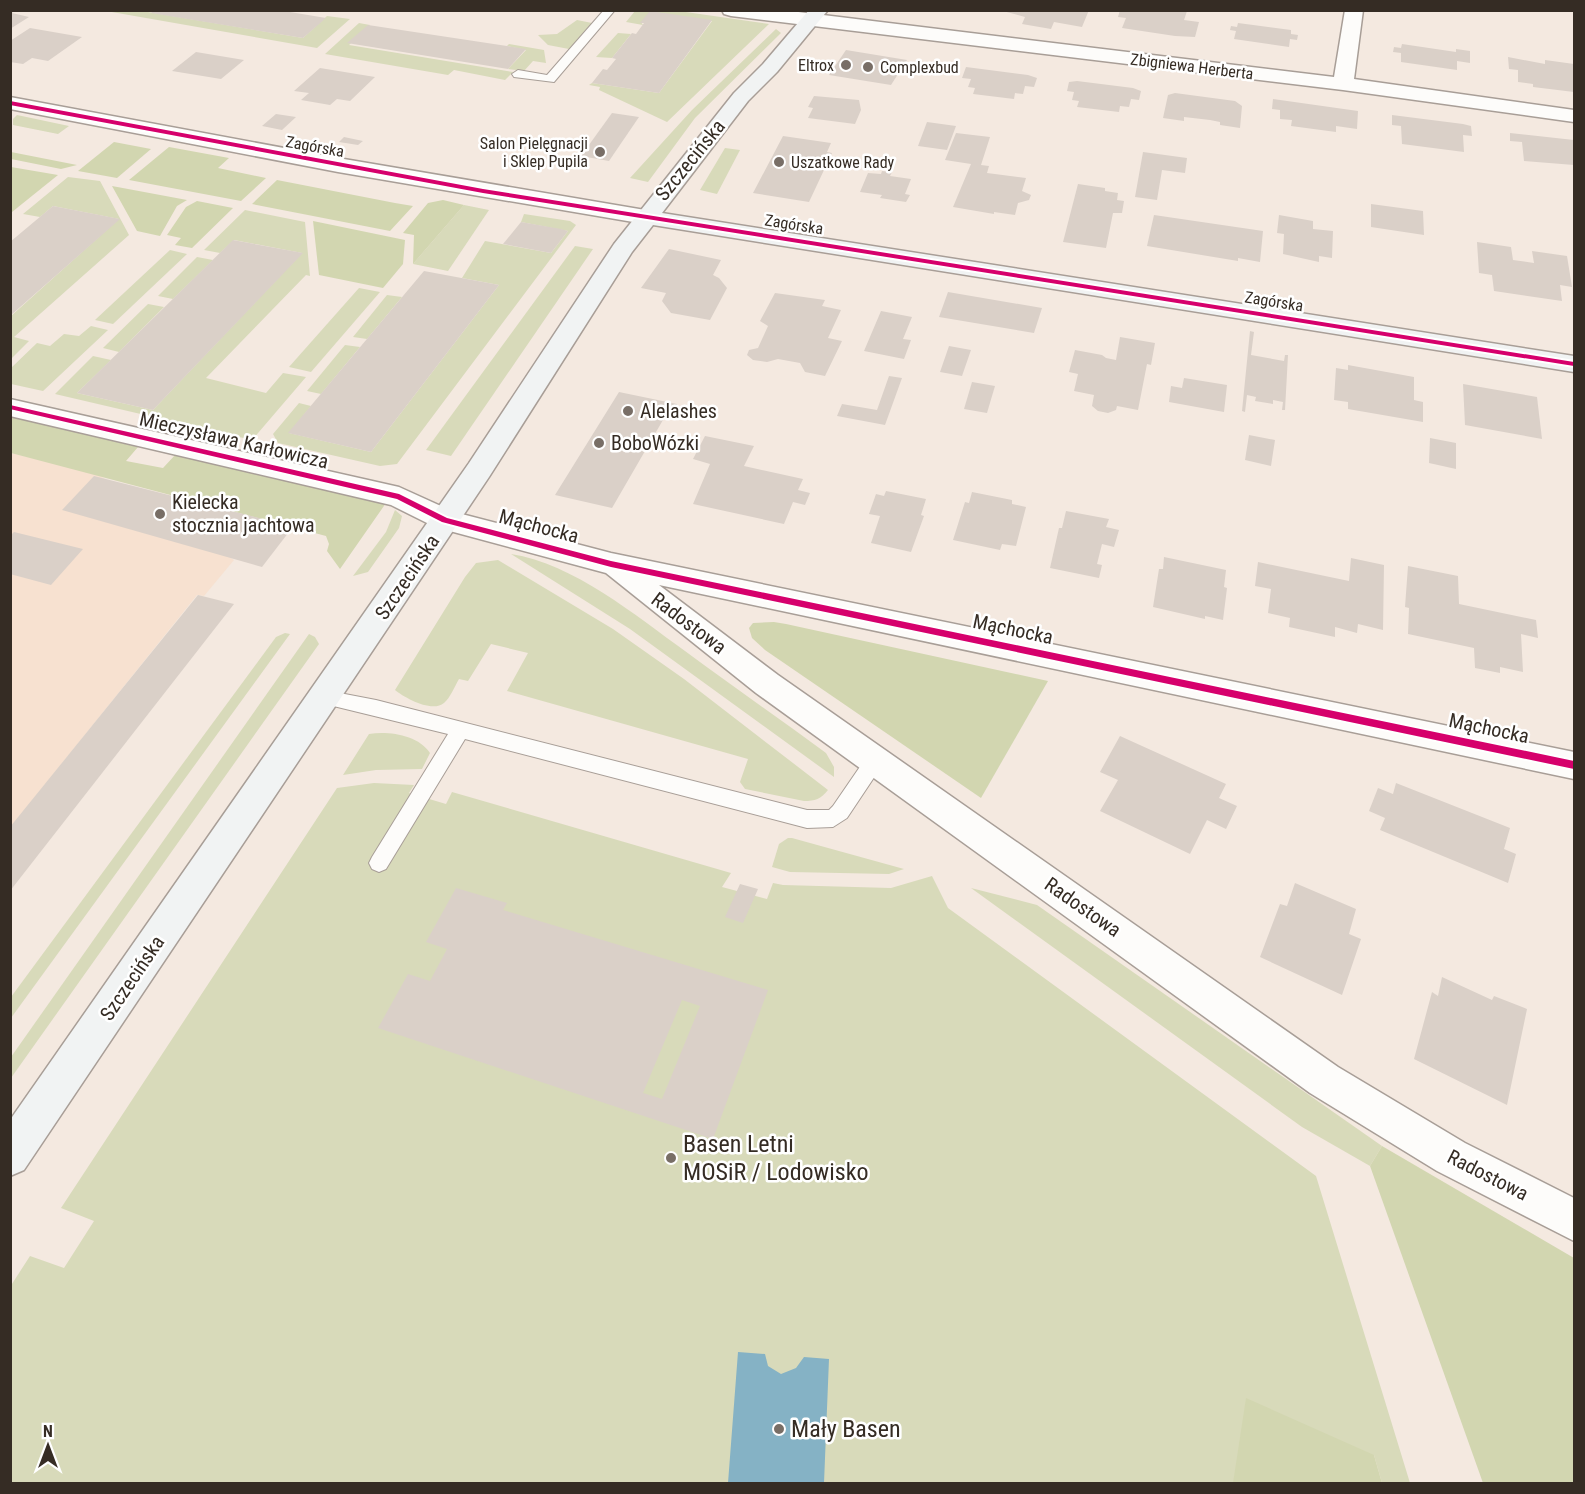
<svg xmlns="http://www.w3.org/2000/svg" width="1585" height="1494" font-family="'Roboto Condensed',sans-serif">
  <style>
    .built { fill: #f7e1d0 }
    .green { fill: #d8daba }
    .forest { fill: #d2d6b0 }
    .water { fill: #85b2c5 }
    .building { fill: #dad0c8; fill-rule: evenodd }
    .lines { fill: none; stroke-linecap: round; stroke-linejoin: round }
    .lane-casing { stroke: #a89e97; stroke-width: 2 }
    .street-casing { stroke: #a89e97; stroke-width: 3 }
    .secondary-casing { stroke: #a89e97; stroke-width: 3 }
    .lane { fill: #fdfcfa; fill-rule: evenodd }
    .street { fill: #fdfcfa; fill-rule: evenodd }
    .secondary { fill: #f1f3f3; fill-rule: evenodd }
    .cycleway-casing { stroke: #fff; stroke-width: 4 }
    .cycleway { fill: #d6006c; fill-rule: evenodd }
    .poi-dot { fill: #786e66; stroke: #fff; stroke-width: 2 }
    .labels { text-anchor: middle; stroke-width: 5; stroke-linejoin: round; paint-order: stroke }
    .far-poi-label { font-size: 16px; fill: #352c24; stroke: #fff; text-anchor: end }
    .far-street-label { font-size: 16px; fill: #352c24; stroke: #fff }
    .street-label { font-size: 20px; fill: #352c24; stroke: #fff }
    .poi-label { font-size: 20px; fill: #352c24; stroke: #fff; text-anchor: start }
    .near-poi-label { font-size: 24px; fill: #352c24; stroke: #fff; text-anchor: start }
  </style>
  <rect width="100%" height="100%" fill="#f4e9e0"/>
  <!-- built -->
  <polygon class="built" points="11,453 97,474 234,560 204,596 197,595 11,827"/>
  <!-- green -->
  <g class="green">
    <polygon points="106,11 150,11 148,12 303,38 327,16 350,19 317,48"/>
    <polygon points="635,11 679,11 769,24 667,122 599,90 600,87 589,85 592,83 659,93 712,21 641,22 643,25 626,22"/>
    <polygon points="577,20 592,23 569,49 548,45 538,35 557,34"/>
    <polygon points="359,23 370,25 349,45 513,72 505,80 454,70 448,75 325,54"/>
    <polygon points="776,29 781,33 695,118 648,182 630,178 692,110"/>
    <polygon points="618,33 631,34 612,58 596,57"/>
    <polygon points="509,44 544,50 546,63 533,61 524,71 508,69 526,50 507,46"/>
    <polygon points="17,115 69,126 58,134 13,125 13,119"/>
    <polygon points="725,148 740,150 717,194 700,190"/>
    <polygon points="68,177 100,181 129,235 14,337 29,341 11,359 11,316 119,219 53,206 40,217 23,214"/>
    <polygon points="464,205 489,210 448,271 413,264"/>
    <polygon points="245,210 305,222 310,276 306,275 206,378 266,393 283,373 306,377 252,440 55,394 93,356 111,360 77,393 153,410 302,253 234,240 220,253 204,250"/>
    <polygon points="524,214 570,221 576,225 397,464 380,466 278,443 273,434 299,403 311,406 289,433 371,452 499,285 462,278 485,241 551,253 568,231 521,222"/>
    <polygon points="575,246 593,249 451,456 426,450"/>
    <polygon points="170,250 187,254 113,324 95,320"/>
    <polygon points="197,257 213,260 173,299 158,296"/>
    <polygon points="359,288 380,292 311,372 289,367"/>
    <polygon points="387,295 402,297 367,339 353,337"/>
    <polygon points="148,304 164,307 119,352 103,348"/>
    <polygon points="91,326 108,330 43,391 11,384 11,368 37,343 50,346 64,334 79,336"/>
    <polygon points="345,345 360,347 321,394 307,391"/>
    <polygon points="395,510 402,516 399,528 368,572 353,576 386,532"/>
    <path d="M511,554C574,564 635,615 685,651C732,686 780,719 826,753L834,767V777L630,629Z"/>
    <path d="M498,560L613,629L684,679L828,790C821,799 815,801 804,801L745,789L740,782L748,759L507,691L528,653L491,644L468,681L459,679C455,686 450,698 444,703C432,713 405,698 395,690L465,577L476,563Z"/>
    <polygon points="285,633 290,634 11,1018 11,997 276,637"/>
    <polygon points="309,634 315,637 319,644 11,1078 11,1057"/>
    <path d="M369,734C389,731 418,735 430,753L422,769L376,770L343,775Z"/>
    <polygon points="374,783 414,785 409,793 446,804 452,792 731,873 722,887 767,899 773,883 783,885 891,888 932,876 948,908 1316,1176 1410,1483 1382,1483 1374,1455 1234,1483 11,1483 10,1287 30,1256 64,1268 94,1221 61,1208 337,788"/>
    <polygon points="788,838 792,838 904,869 889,874 790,872 772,867 779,844"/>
    <polygon points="971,888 1037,905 1382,1146 1370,1166 1302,1127"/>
  </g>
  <!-- forest -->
  <g class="forest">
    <polygon points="114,142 151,149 117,178 78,171"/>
    <polygon points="169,147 229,158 218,168 266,178 241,201 129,180"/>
    <polygon points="11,152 77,165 61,169 11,159"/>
    <polygon points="10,167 11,167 58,175 12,212"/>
    <polygon points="277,180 395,203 413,206 390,231 252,204"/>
    <polygon points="112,186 187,200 177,206 160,236 137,231"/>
    <polygon points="443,200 464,205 413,264 414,235 403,233 428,203"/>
    <polygon points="197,201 233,208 192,248 175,245 181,238 167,235 186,207"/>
    <polygon points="313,221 405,240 403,264 383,288 319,275"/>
    <polygon points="11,417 138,447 126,461 163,468 176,454 386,503 340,569 327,551 329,544 326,536 11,453"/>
    <polygon points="774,622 786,624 1048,681 981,798 765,650 752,638 749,628 753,623"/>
    <polygon points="1382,1146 1574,1258 1574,1483 1483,1483 1370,1166"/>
    <polygon points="1246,1398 1374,1455 1382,1483 1233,1483"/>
  </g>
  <!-- water -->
  <polygon class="water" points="738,1352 765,1354 768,1366 781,1374 796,1368 804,1357 829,1359 824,1483 728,1483"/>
  <!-- building -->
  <g class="building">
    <polygon points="10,10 15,10 12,13 29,17 10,29"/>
    <polygon points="154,10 278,10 326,18 303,38 151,13"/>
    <polygon points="999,10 1089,10 1082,27 1054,22 1051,29 1022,24 1025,17"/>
    <polygon points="1120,10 1187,11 1184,20 1199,22 1195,37 1175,36 1122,28 1126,18 1118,17"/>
    <polygon points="650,11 712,20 659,93 592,83 603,69 607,70 616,59 612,58 632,33 636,34 644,23 640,23"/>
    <polygon points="1238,23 1291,30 1291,34 1298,35 1297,40 1290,39 1289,47 1234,39 1236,31 1230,30 1231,26 1237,27"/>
    <polygon points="368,25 507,46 526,49 508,69 347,43"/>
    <polygon points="30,28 82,37 48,61 32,58 23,64 10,62 10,41"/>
    <polygon points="1402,44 1456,52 1456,49 1470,51 1470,63 1457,61 1457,70 1401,62 1401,53 1393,52 1394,47 1401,48"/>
    <polygon points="846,50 907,60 891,85 829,75"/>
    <polygon points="196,52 244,60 221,79 172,71"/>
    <polygon points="1508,57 1545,64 1545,60 1574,64 1574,92 1533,87 1533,84 1518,82 1518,70 1509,69"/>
    <polygon points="966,67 1028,75 1037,78 1034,87 1025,86 1023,94 1015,93 1014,99 973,94 975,88 968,87 971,79 962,78"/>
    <polygon points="320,68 375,77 350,101 337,99 330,105 301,100 309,93 294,91"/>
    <polygon points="1077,81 1133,88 1141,91 1139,100 1131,99 1129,107 1120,106 1119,112 1077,107 1079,101 1072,100 1074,92 1067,91 1069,82"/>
    <polygon points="1175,93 1235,101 1242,106 1240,128 1220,125 1220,122 1210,120 1184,117 1184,121 1163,118 1168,95"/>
    <polygon points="814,96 859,100 861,110 855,124 808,118 813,108 808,107"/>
    <polygon points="1273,99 1358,111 1357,129 1336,126 1336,132 1291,126 1292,120 1280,119 1280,110 1272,109"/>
    <polygon points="612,113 639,117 609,161 581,156"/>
    <polygon points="276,114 296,117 282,130 262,126"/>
    <polygon points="1392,115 1463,124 1471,126 1472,136 1463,135 1464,152 1402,144 1401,126 1392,125"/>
    <polygon points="927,122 956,126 947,150 918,146"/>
    <polygon points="956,133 990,137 981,165 989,166 987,173 1026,178 1022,191 1031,195 1029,200 1018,203 1015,215 994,212 994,214 953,207 971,164 945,160"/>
    <polygon points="1510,133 1574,140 1574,165 1524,161 1522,142 1510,141"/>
    <polygon points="783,136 831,143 827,152 832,153 809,202 753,193"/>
    <polygon points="344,137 363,141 358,145 339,142"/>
    <polygon points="1143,152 1187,158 1185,173 1162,170 1157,200 1135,197"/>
    <polygon points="882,171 892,172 890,176 911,179 905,194 910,195 906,202 880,198 882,195 860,192 868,173 881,174"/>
    <polygon points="1078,184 1105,188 1105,191 1118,193 1117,200 1124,201 1122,213 1113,213 1106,248 1063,242"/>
    <polygon points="1371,204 1423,211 1424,235 1371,227"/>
    <polygon points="53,206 120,219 10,316 10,242"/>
    <polygon points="1154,215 1263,231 1260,262 1238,258 1238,261 1147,246"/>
    <polygon points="1279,215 1313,221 1313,229 1333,231 1332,258 1319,256 1319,262 1283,254 1284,234 1277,233"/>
    <polygon points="521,222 561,229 568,231 551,253 503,244"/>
    <polygon points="233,240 303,253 153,410 77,393"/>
    <polygon points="1477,242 1511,247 1513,260 1534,263 1532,251 1567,256 1572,287 1560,285 1562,301 1494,291 1492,275 1479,273"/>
    <polygon points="669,249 721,260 713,275 719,278 727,288 710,320 671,313 662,301 666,293 641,288"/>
    <polygon points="424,271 499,285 371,452 288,433"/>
    <polygon points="948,292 1042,308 1034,333 939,317"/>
    <polygon points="775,293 825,300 822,306 841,310 828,338 842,341 825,376 805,372 800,363 778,359 767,362 753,360 747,355 749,350 758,348 768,326 760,321"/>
    <polygon points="881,311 912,317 903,339 911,340 904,359 864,351"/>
    <polygon points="1250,331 1254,332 1251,355 1284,361 1285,355 1288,355 1285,410 1282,410 1283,402 1273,400 1273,404 1255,401 1256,397 1247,395 1245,412 1242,411"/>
    <polygon points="1120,337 1155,343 1151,365 1147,364 1138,410 1117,406 1116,410 1108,413 1098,411 1092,406 1094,395 1074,391 1078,374 1069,372 1075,350 1102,355 1106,358 1116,360"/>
    <polygon points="949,346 971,350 962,376 940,372"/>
    <polygon points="1348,365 1414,377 1414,400 1423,402 1423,422 1348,409 1348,402 1334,400 1336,368 1348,370"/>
    <polygon points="889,376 902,378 885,425 837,416 842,404 877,410"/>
    <polygon points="1184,378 1227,385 1224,412 1169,402 1171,386 1182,388"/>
    <polygon points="972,382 995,386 987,413 964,409"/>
    <polygon points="1463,384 1537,397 1542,439 1465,425"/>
    <polygon points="619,392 677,404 671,413 667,413 612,508 555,495"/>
    <polygon points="1249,435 1275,440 1271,466 1245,460"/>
    <polygon points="705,436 754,446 744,466 803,479 798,490 810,493 805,505 793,502 784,524 693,504 710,464 693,459"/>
    <polygon points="1430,438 1456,443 1456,469 1429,463"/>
    <polygon points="94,476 259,518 292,528 262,567 62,510"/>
    <polygon points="886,491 926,499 921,515 924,516 911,552 871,543 880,516 869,514 876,494 884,496"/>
    <polygon points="972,492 1012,500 1012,504 1026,507 1016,546 1002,544 1000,550 953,540 965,502 969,503"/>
    <polygon points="1066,511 1109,519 1106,527 1119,530 1114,547 1102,544 1097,564 1102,565 1099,578 1050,568 1059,528 1062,528"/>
    <polygon points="14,532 83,549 51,585 10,574 10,536"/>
    <polygon points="1164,557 1226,570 1224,587 1227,588 1223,620 1205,616 1205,619 1153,607 1159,569 1163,569"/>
    <polygon points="1351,558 1384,565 1383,630 1358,624 1357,633 1335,627 1335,637 1289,627 1290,618 1268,613 1271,589 1255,586 1258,562 1349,581"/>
    <polygon points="1408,566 1458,576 1459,604 1536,620 1538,638 1521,634 1523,672 1500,667 1500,673 1475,668 1474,648 1408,634 1409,608 1405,607"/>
    <polygon points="198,595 234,604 10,891 10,827"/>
    <polygon points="1120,736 1226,784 1219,798 1237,806 1226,829 1207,820 1190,854 1100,811 1118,780 1100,772"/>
    <polygon points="1396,783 1510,828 1504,849 1516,854 1508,883 1380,830 1385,818 1369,811 1378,788 1393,794"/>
    <polygon points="1295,883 1356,909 1349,934 1361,939 1342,995 1260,957 1280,904 1287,906"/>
    <polygon points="740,884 758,889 743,923 725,917"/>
    <path d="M456,888L507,903L503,910L768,990L713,1139L378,1028L408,974L430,981L447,949L426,942ZM682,1000L700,1006L662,1099L643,1093Z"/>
    <polygon points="1442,977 1492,1000 1494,996 1527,1009 1507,1105 1414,1059 1432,992 1438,996"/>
  </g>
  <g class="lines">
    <!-- lane casing -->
    <g class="lane-casing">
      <g id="lane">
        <polygon points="604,10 615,10 554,82 514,77 512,74 518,70 547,75"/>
        <polygon points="324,690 376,700 807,810 829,810 833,806 868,755 875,753 882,755 885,761 847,818 833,827 807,828 465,739 386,869 379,872 372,869 369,863 372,857 448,734 317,702 315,697 317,692"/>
      </g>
    </g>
    <!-- street casing -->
    <g class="street-casing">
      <g id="street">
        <polygon points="722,10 782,10 1334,77 1345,10 1363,10 1354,79 1574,110 1574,122 1343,90 731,16 724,14"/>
        <polygon points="10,97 338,158 645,210 653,212 656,217 653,222 645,224 338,172 10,109"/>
        <polygon points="10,399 399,487 454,512 611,553 1574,752 1574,779 659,585 778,675 1338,1067 1465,1143 1574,1198 1574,1241 1437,1171 1310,1093 756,693 606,573 435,527 391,505 10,416"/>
      </g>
    </g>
    <!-- secondary casing -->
    <g class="secondary-casing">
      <polygon id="secondary" points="809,10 828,10 777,72 748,101 662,213 1574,356 1574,372 653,225 632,252 489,477 24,1170 10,1176 10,1120 469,463 614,244 734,93 763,64"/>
    </g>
    <!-- lane -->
    <use href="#lane" class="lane"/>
    <!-- street -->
    <use href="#street" class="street"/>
    <!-- secondary -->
    <use href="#secondary" class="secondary"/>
    <!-- cycleway casing -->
    <g class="cycleway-casing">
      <g id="cycleway">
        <polygon points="10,101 483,189 1574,362 1574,366 483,193 10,105"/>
        <polygon points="10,405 399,494 447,518 611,561 1574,761 1574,769 611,567 442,522 397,499 10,409"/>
      </g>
    </g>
    <!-- cycleway -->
    <use href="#cycleway" class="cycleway"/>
  </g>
  <!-- markers -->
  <g class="poi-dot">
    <circle cx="846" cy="65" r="6"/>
    <circle cx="868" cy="67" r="6"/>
    <circle cx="600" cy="152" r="6"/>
    <circle cx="779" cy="162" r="6"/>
    <circle cx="628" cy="411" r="6"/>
    <circle cx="599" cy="443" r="6"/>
    <circle cx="160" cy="514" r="6"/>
    <circle cx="671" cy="1158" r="6"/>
    <circle cx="779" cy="1429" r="6"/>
  </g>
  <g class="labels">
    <!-- far-poi labels -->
    <g class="far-poi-label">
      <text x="834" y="71">Eltrox</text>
      <text x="880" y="73" text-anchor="start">Complexbud</text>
      <text x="588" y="149">Salon Pielęgnacji<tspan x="588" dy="18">i Sklep Pupila</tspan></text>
      <text x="791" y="168" text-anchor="start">Uszatkowe Rady</text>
    </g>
    <!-- far-street labels -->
    <g class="far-street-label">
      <text transform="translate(1192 66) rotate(7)" y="6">Zbigniewa Herberta</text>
      <text transform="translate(315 146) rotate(10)" y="6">Zagórska</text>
      <text transform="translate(794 224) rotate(9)" y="6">Zagórska</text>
      <text transform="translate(1274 301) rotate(9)" y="6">Zagórska</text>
    </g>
    <!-- street labels -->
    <g class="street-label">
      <text transform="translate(690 160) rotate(-51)" y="7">Szczecińska</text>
      <text transform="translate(234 440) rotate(13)" y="7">Mieczysława Karłowicza</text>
      <text transform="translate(539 526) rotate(15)" y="7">Mąchocka</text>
      <text transform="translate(407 577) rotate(-56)" y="7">Szczecińska</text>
      <text transform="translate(689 623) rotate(37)" y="7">Radostowa</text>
      <text transform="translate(1013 629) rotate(12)" y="7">Mąchocka</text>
      <text transform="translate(1489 728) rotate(12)" y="7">Mąchocka</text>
      <text transform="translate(1083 907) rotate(35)" y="7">Radostowa</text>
      <text transform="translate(132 978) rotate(-56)" y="7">Szczecińska</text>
      <text transform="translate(1488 1175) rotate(27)" y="7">Radostowa</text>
    </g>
    <!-- poi labels -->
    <g class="poi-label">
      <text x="640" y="418">Alelashes</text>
      <text x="611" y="450">BoboWózki</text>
      <text x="172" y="509">Kielecka<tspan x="172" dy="23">stocznia jachtowa</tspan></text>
    </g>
    <!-- near-poi labels -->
    <g class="near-poi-label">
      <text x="683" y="1152">Basen Letni<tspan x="683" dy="28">MOSiR / Lodowisko</tspan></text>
      <text x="791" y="1437">Mały Basen</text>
    </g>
  </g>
  <!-- border -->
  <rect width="1585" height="1494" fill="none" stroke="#352c24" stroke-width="24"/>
  <!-- north arrow -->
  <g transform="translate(48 1446)" stroke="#ffffff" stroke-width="4.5" paint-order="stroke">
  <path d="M0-4.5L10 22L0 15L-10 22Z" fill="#352c24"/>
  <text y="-9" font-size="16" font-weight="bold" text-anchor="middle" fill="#352c24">N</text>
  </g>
</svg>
